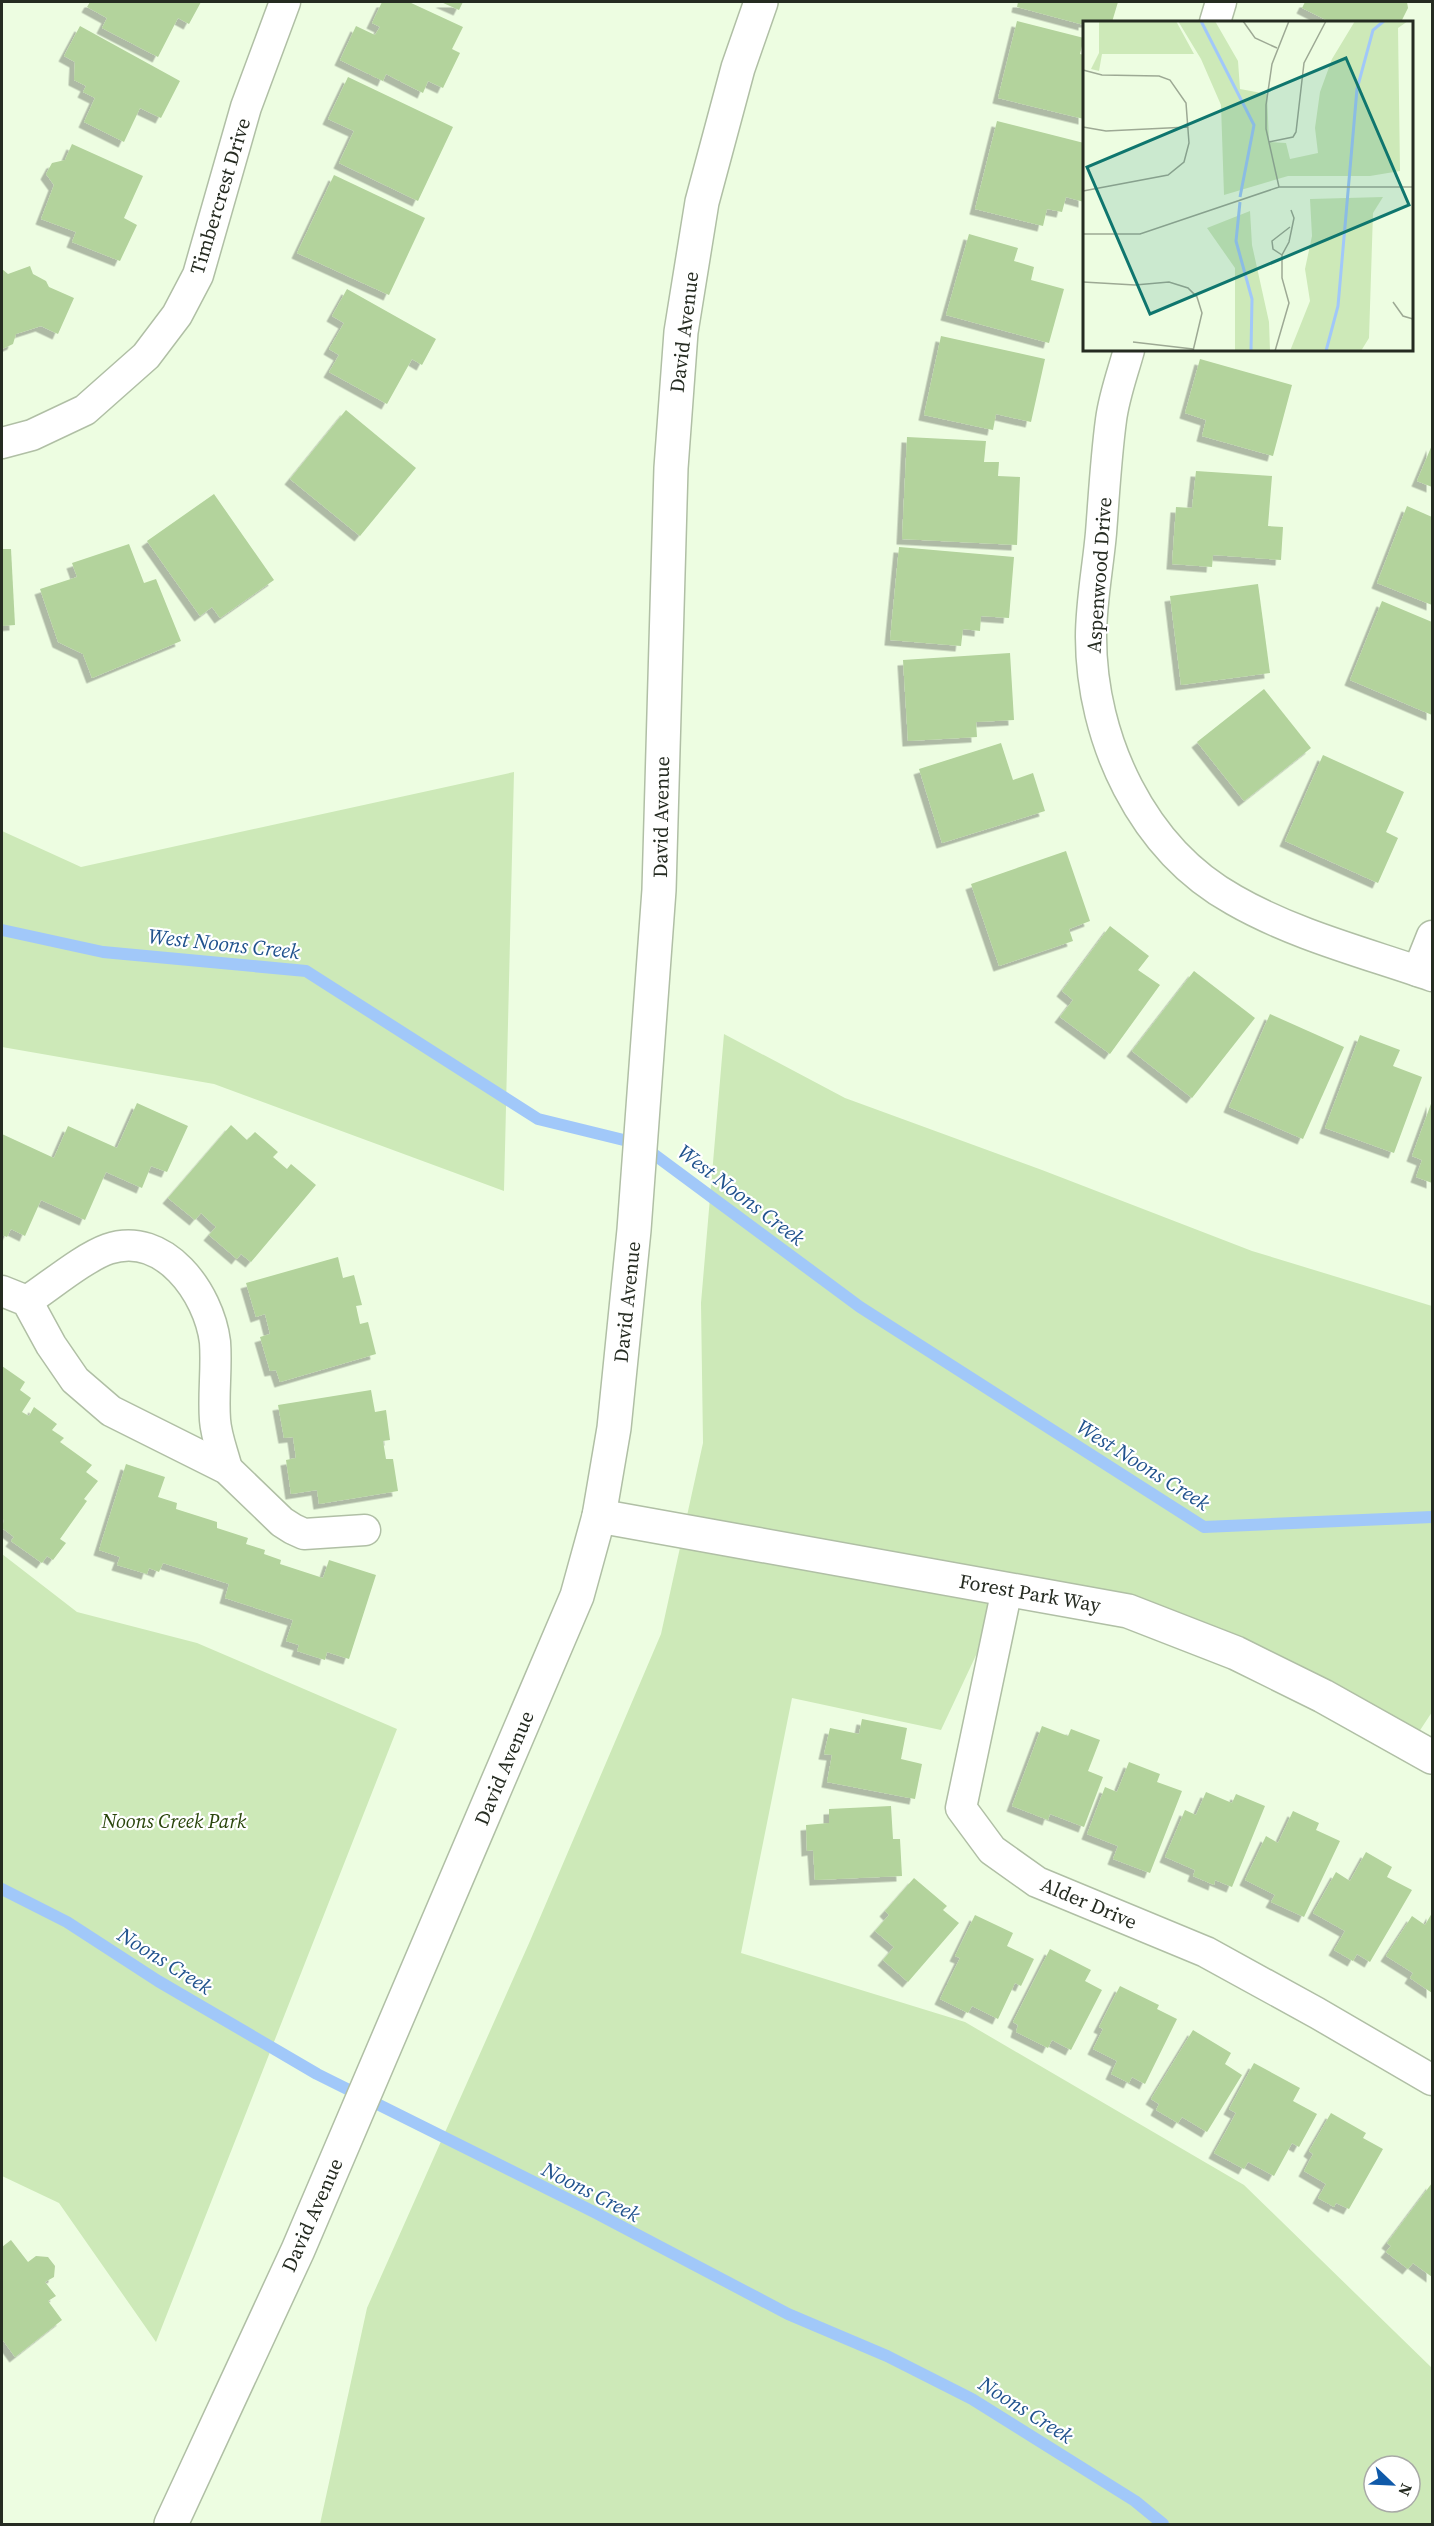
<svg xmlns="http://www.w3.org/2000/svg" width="1434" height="2526" font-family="'Source Serif 4',serif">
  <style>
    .green { fill: #cde9b8; fill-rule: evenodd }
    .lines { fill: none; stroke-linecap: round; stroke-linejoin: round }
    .stream { stroke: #a1c8f9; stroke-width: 12 }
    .building { fill: #b3d39c; filter: url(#shadow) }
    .street-casing { stroke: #b0bfa5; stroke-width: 33 }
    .secondary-casing { stroke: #b0bfa5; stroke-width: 36 }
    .street { stroke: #fff; stroke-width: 30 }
    .secondary { stroke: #fff; stroke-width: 33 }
    .labels { text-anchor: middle; stroke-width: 4.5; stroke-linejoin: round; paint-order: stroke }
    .street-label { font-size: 20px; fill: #252b21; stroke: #fff }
    .park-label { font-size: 20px; font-style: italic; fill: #29450b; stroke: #fff }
    .water-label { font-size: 21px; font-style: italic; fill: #20528d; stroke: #fff }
    .inset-river { fill: none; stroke: #a1c8f9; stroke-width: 3 }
    .inset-road { fill: none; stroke: #9da994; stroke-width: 1.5 }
    .view { fill: #0f766e; fill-opacity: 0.15; stroke: #0f766e; stroke-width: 3 }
    .inset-edge { fill: none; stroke: #252b21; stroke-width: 3 }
  </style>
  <defs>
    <filter id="shadow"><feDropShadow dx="-5.5" dy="5.5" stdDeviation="0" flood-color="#0004"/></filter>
  </defs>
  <rect width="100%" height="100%" fill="#edfde1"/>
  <!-- green -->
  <g class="green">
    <polygon points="514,772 504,1191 214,1084 2,1047 2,831 81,867"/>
    <path d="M724,1034L845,1098L1042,1170L1252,1251L1432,1306V1712L1413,1741L1236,1653L1007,1589L941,1730L792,1698L741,1953L965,2022L1244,2185L1432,2368V2524H320L367,2308L530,1941L661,1634L703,1443L701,1303ZM1374,2466H1410V2502H1374Z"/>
    <polygon points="2,1554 77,1612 197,1643 397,1729 156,2342 59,2203 2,2176"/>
  </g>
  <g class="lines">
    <!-- stream -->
    <g class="stream">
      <polyline points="2,930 103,952 306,971 538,1119 640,1144 860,1307 1204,1527 1432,1517"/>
      <polyline points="2,1889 67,1922 158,1981 317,2074 594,2212 788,2314 887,2356 972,2399 1135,2501 1163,2524"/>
    </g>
  </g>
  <!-- building -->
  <g class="building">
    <polygon points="90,2 201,2 189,24 178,18 158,57 102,28 107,18 87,7"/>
    <polygon points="382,2 409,2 463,27 452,49 460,53 443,88 428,81 423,93 386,74 383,81 340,60 356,26 375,35 380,27 372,23"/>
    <polygon points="441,2 463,2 459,10"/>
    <polygon points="1018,2 1118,2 1112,22 1084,22 1084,25 1017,7"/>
    <polygon points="1305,2 1407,2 1408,8 1401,22 1330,22 1302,8"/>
    <polygon points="1017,21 1084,38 1080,54 1084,55 1084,119 998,98"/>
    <polygon points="80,26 180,81 161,118 140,108 124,142 84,122 95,98 83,92 86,86 74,80 75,62 64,56"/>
    <polygon points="348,77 453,127 418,201 339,163 354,131 328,119"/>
    <polygon points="997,121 1084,143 1084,202 1066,197 1062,212 1047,209 1043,226 975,209"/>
    <polygon points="72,144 143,176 124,218 137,225 120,261 72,242 76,232 41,219 54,185 46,174 52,163 65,160"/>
    <polygon points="334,175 425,218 389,295 297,253"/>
    <polygon points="969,234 1018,248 1014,261 1034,267 1031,280 1064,289 1049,343 946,315"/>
    <polygon points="30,266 33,274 46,281 49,287 74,298 58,334 41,326 16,334 13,344 2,349 2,269 8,274"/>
    <polygon points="347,289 436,339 422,365 412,359 387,404 329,372 339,355 329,349 344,323 332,316"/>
    <polygon points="941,336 1045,359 1031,422 996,414 993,430 924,415"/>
    <polygon points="1200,359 1292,385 1273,456 1202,436 1206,420 1185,413"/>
    <polygon points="346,410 416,468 360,536 290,479"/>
    <polygon points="907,437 986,441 984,462 999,462 998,476 1020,477 1017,545 902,539"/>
    <polygon points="1432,445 1432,487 1417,481"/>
    <polygon points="1196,471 1272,476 1268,526 1283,527 1281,560 1213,555 1212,567 1172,564 1176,507 1192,508"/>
    <polygon points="214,494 274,580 220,618 212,607 200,616 147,541"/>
    <polygon points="1407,506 1432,517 1432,605 1377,583"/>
    <polygon points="129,544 144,583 156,579 181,641 92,678 83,654 58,642 40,589 77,577 72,563"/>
    <polygon points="899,547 1014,557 1009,618 981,616 980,631 963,629 961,646 890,640"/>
    <polygon points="2,549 11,549 15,625 2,626"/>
    <polygon points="1258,584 1270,673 1181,685 1170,596"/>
    <polygon points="1382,601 1432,622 1432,715 1350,680"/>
    <polygon points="1010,653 1014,720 976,722 977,737 908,741 903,660"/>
    <polygon points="1264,689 1311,748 1244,801 1197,742"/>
    <polygon points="1001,743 1013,780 1033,773 1045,811 942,843 919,769"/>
    <polygon points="1323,755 1404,792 1386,832 1398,838 1378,883 1285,841"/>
    <polygon points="1066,851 1090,921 1069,929 1073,941 999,966 971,884"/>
    <polygon points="1110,926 1149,956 1138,970 1160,985 1110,1054 1060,1017 1073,1000 1062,991"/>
    <polygon points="1194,971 1255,1018 1192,1098 1132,1051"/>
    <polygon points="1270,1014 1344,1047 1303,1139 1229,1107"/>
    <polygon points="1360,1035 1400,1050 1393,1066 1422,1077 1394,1153 1325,1128"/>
    <polygon points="1432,1101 1432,1183 1416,1177 1422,1160 1412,1156"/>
    <polygon points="137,1103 188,1126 167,1172 151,1166 142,1188 106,1172 85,1220 41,1200 25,1236 11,1229 7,1237 2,1235 2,1134 54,1158 68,1126 117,1148"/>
    <polygon points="231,1125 247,1140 255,1132 278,1152 273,1157 287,1169 291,1164 316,1185 251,1262 241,1254 237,1259 209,1235 216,1227 201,1213 195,1220 168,1198"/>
    <polygon points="338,1257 343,1278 354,1275 362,1305 356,1306 360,1324 368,1322 376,1354 280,1382 276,1370 270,1371 260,1337 270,1334 265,1314 256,1317 246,1283"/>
    <polygon points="2,1366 25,1382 20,1390 31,1398 22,1412 29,1416 34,1407 57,1424 52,1430 64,1438 60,1442 92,1465 86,1472 98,1481 84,1499 87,1501 60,1539 66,1543 53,1560 47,1556 42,1563 11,1541 14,1537 2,1528 4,1520 2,1519"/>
    <polygon points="371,1390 375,1412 386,1410 390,1440 383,1441 386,1459 393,1459 398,1491 319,1504 317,1490 291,1494 286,1460 296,1458 293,1437 284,1438 278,1405"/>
    <polygon points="126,1464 165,1477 158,1497 177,1503 176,1509 217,1522 217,1528 248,1538 246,1544 265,1550 264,1554 281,1560 280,1564 323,1578 329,1560 376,1575 349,1659 327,1652 325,1660 297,1651 299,1645 286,1641 293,1620 225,1598 229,1584 163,1563 159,1572 149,1568 147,1574 117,1565 120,1557 99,1550"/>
    <polygon points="862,1719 907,1728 901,1759 922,1764 915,1799 827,1782 832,1755 824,1754 830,1728 859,1734"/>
    <polygon points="1042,1726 1068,1736 1071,1729 1100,1740 1088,1771 1103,1777 1084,1827 1050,1814 1048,1820 1012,1806"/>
    <polygon points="1129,1762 1160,1774 1157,1782 1182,1791 1150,1873 1113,1859 1118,1846 1087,1834 1105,1787 1117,1792"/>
    <polygon points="1206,1792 1232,1803 1236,1794 1265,1806 1232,1887 1215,1880 1214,1885 1193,1876 1195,1870 1165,1857 1185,1810 1196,1815"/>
    <polygon points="891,1806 893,1839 900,1839 902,1876 815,1880 813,1850 807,1851 806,1825 829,1823 829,1809"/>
    <polygon points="1293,1811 1319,1823 1316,1830 1340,1841 1304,1917 1271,1902 1275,1895 1245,1880 1266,1836 1278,1843"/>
    <polygon points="1366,1852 1392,1867 1387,1877 1412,1890 1370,1962 1357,1954 1353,1961 1334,1950 1345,1931 1313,1913 1336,1872 1350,1881"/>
    <polygon points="914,1878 947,1906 943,1910 959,1923 908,1982 883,1960 894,1947 875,1931 889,1915 885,1911"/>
    <polygon points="1432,1913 1432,1993 1410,1978 1413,1973 1386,1956 1412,1916 1425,1925"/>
    <polygon points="975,1915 1013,1933 1007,1946 1034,1959 1021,1986 1015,1983 998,2019 972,2006 968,2013 940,1999 960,1958 955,1956"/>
    <polygon points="1050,1949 1091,1970 1085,1981 1102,1990 1071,2050 1052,2040 1048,2048 1016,2032 1018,2025 1013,2022"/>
    <polygon points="1120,1986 1159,2005 1157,2009 1177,2019 1145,2084 1132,2077 1129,2083 1111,2074 1117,2061 1093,2049 1103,2029 1099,2027"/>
    <polygon points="1193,2030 1231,2053 1225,2064 1242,2075 1207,2132 1182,2117 1178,2123 1156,2110 1159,2104 1151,2099"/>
    <polygon points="1254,2063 1300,2088 1293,2101 1317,2114 1299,2147 1292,2143 1274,2176 1248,2162 1244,2169 1214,2153 1236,2113 1229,2109"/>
    <polygon points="1331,2113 1366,2133 1363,2138 1383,2149 1349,2209 1336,2203 1334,2207 1318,2198 1326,2184 1304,2171 1313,2154 1309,2151"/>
    <polygon points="1432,2183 1432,2277 1413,2263 1408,2269 1386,2252 1391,2246 1387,2243"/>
    <polygon points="11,2240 28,2262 36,2256 48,2257 55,2266 54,2277 45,2282 56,2296 48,2301 62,2320 15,2357 2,2339 2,2247"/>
  </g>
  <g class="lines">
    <!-- street casing -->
    <g class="street-casing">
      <g id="street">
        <polyline points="1215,22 1221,2"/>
        <path d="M1129,350C1123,372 1114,396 1111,420C1106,457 1104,495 1101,533C1098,567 1091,602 1091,637C1091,739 1142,849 1234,900C1295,935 1366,953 1432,976"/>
        <polyline points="2,443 32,435 85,410 146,356 177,315 198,275 246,107 285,2"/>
        <polyline points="1418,971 1432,936"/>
        <polyline points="2,1291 27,1301 51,1345 75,1380 111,1411 227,1469 282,1522 293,1529 304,1534 365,1530"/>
        <path d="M27,1301C50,1286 83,1258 108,1249C164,1230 209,1293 215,1342C217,1368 213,1394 215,1420C216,1436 223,1453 227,1469"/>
        <polyline points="1007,1589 961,1808 992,1850 1037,1882 1206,1952 1317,2013 1432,2080"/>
      </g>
    </g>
    <!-- secondary casing -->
    <g class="secondary-casing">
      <g id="secondary">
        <polyline points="599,1516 1128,1611 1236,1653 1323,1696 1432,1757"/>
        <polyline points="171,2524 298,2250 577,1596 599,1516 614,1428 634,1230 659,890 671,468 681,332 702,202 738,68 761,2"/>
      </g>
    </g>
    <!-- street -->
    <use href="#street" class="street"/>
    <!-- secondary -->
    <use href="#secondary" class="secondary"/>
  </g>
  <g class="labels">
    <!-- street labels -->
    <g class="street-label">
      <text transform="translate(220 196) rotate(-73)" y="7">Timbercrest Drive</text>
      <text transform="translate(684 332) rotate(-83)" y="7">David Avenue</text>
      <text transform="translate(1099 575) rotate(-86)" y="7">Aspenwood Drive</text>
      <text transform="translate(661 817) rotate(-89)" y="7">David Avenue</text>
      <text transform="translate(627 1302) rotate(-84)" y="7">David Avenue</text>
      <text transform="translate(1030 1593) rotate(10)" y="7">Forest Park Way</text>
      <text transform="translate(504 1768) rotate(-67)" y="7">David Avenue</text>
      <text transform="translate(1089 1903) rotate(23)" y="7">Alder Drive</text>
      <text transform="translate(312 2215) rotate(-66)" y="7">David Avenue</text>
    </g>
    <!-- park labels -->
    <g class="park-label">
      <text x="174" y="1828">Noons Creek Park</text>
    </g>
    <!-- water labels -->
    <g class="water-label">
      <text transform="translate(224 944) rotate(6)" y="7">West Noons Creek</text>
      <text transform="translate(741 1195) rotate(37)" y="7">West Noons Creek</text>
      <text transform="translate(1143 1465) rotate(32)" y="7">West Noons Creek</text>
      <text transform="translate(165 1961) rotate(32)" y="7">Noons Creek</text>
      <text transform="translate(591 2192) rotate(27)" y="7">Noons Creek</text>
      <text transform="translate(1026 2410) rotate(32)" y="7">Noons Creek</text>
    </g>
  </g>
  <!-- overview -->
  <g transform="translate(1083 21)">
    <rect width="330" height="330" fill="#edfde1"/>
    <path d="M16,0H93L111,33H19L16,50L8,48L16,32ZM95,0H132L155,40L157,68L184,73L186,121L203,122L207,138L235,132L232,107L237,71L249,38L272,0H325L315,7L317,150L287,155H205L141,174L138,84L118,38ZM300,176L290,192L286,317L278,330H207L227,280L222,248L229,215L227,178ZM167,190L169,224L186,301L187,330H152V247L124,207Z" fill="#cde9b8"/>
    <path class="inset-river" d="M118,0L171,104L157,176M157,181L153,220L169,278L168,330M243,330L255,285L274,68L290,9L301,0"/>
    <path class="inset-road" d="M160,0L172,17L194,27M0,49L19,54L76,55L87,59L103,82L106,122L101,141L85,154L0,170M0,106L23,110L105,106M186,121L210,116L213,111L221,42L243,0M196,166L183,108V84L189,43L206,0M0,213H57L196,166H330M199,234L190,228L189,220L207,206M0,261L52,264L86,261L105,267L114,276L119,292L110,330M310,281L320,295L330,298M50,321L110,328M192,330L206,282L199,257V234L206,221L211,197L208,189"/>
    <path class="view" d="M263,37L326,184L67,293L4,146Z"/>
    <rect width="330" height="330" class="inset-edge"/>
  </g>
  <!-- border -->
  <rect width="1434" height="2526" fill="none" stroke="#252b21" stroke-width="6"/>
  <!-- north arrow -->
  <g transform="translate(1392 2484) rotate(113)"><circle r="28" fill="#ffffff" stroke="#a8aaa6" stroke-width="1.5"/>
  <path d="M0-4.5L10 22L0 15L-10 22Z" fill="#105aa9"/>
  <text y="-9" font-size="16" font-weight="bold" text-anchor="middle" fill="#252b21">N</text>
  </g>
</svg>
